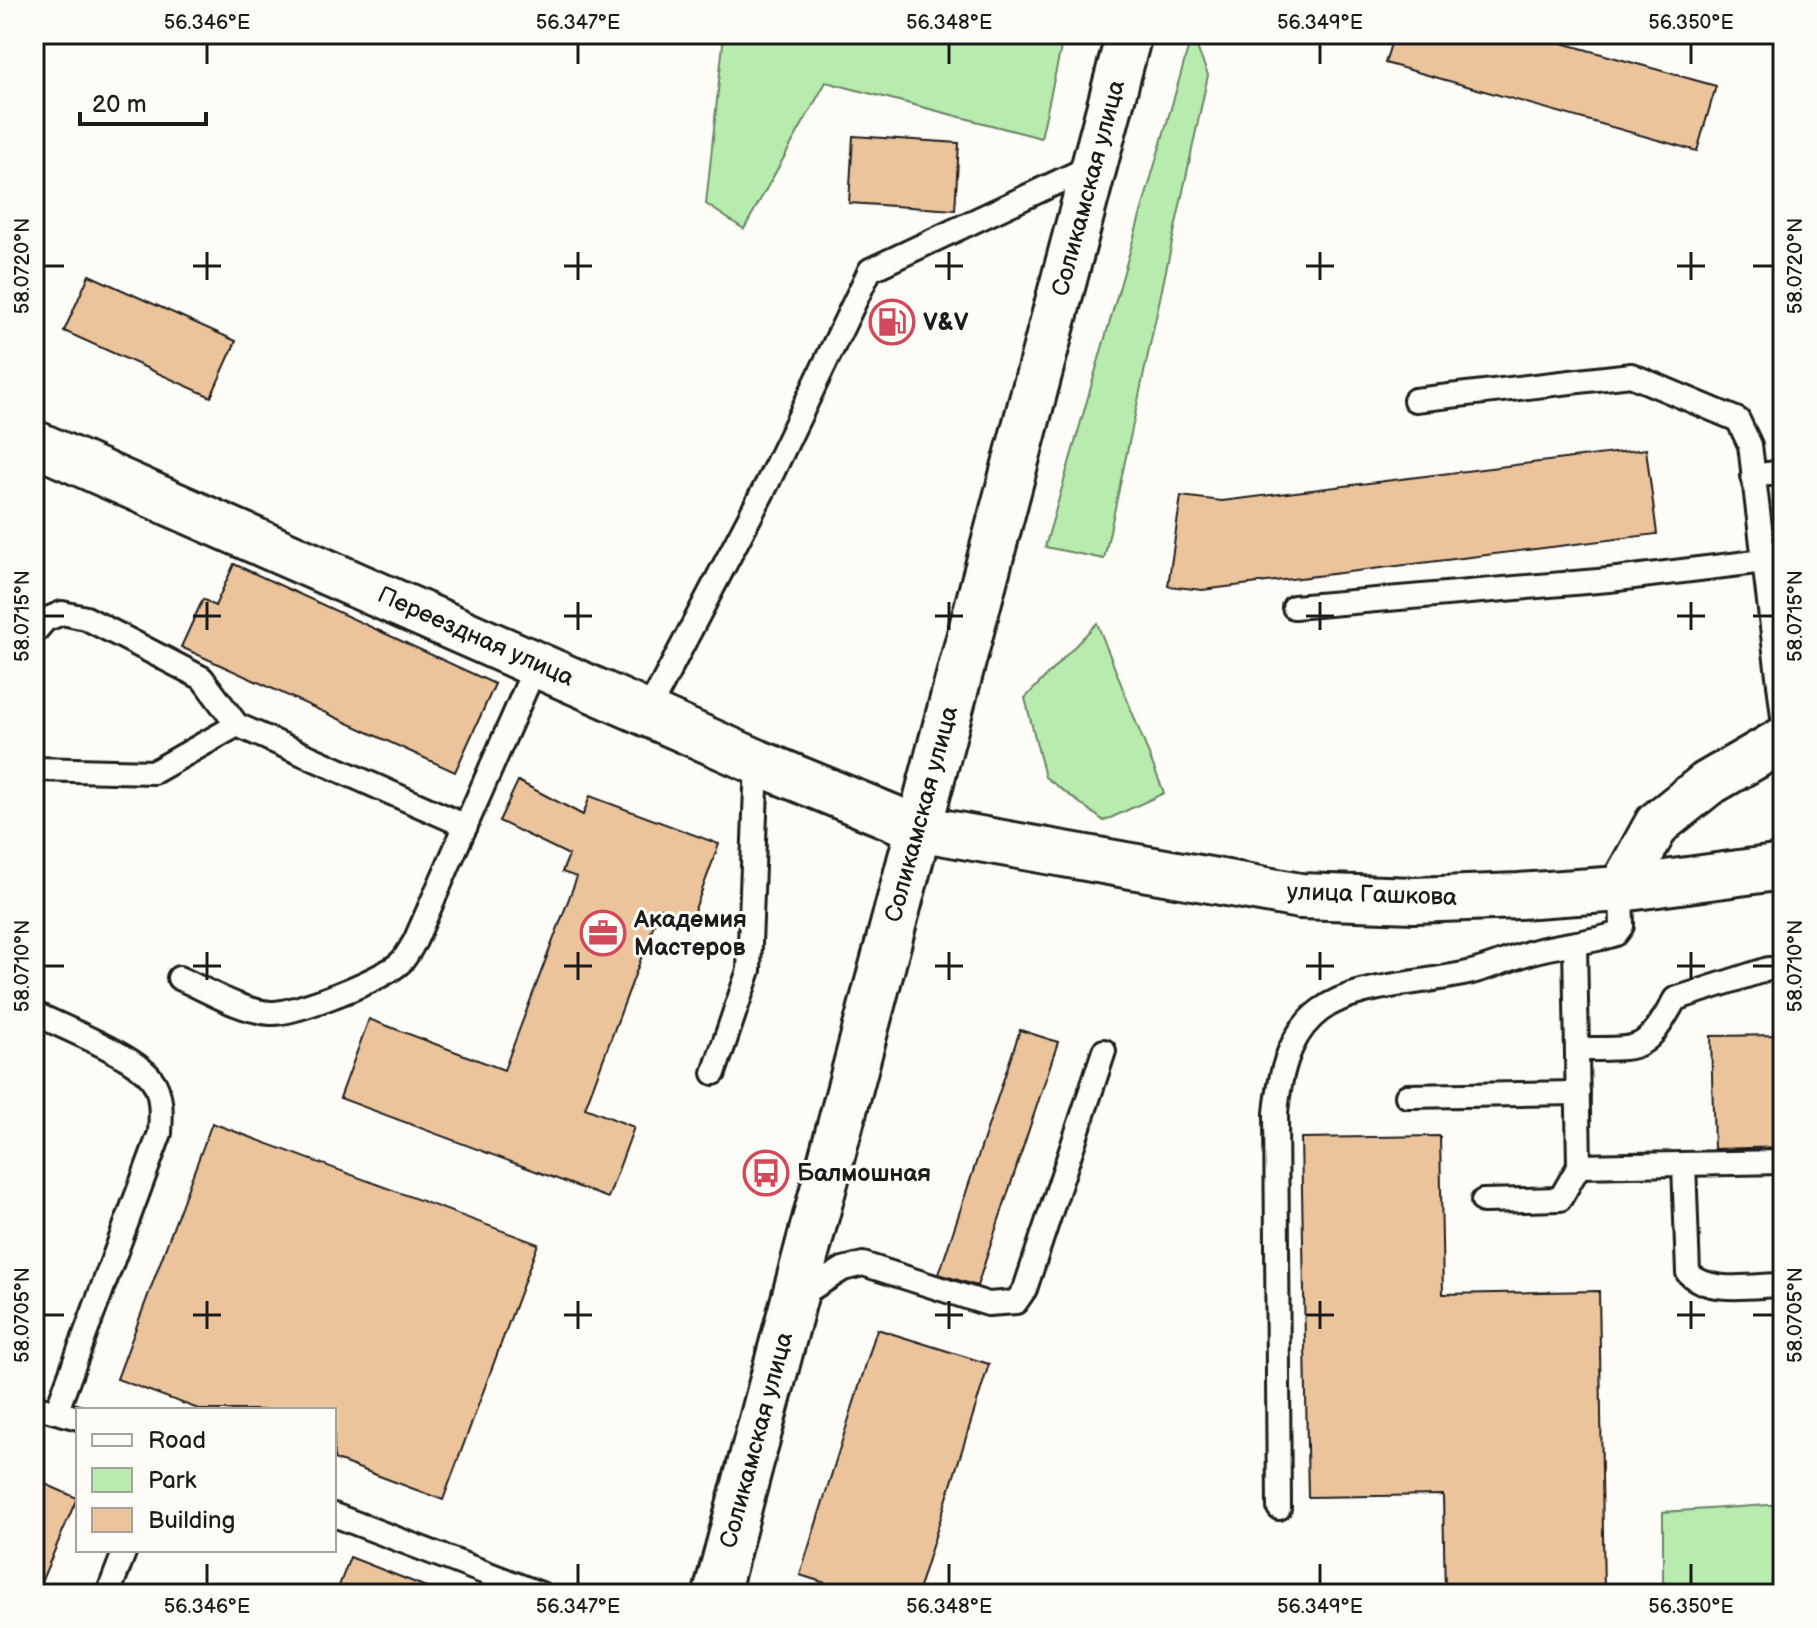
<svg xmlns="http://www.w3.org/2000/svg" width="1817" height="1628" font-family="'Balsamiq Sans',sans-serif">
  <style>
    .green { fill: #b7ecae; stroke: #6a8465; stroke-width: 2 }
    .building { fill: #ecc49c; stroke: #1c1c1c; stroke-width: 2 }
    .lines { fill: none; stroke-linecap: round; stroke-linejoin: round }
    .service-casing { stroke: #1c1c1c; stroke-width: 28 }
    .minor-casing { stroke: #1c1c1c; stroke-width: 50 }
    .tertiary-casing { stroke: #1c1c1c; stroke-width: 50 }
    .primary-casing { stroke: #1c1c1c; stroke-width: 50 }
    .service { stroke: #fdfcf7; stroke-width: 22 }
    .minor { stroke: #fdfcf7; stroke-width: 44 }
    .tertiary { stroke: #fdfcf7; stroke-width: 44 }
    .primary { stroke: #fdfcf7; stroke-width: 44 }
    .ticks { fill: none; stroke: #1c1c1c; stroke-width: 3 }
    .labels { text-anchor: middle; stroke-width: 6; stroke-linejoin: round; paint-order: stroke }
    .street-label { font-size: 24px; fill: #1c1c1c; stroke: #fdfcf7 }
    .poi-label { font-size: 24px; font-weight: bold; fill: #1c1c1c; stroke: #fdfcf7; text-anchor: start }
    .neatline { fill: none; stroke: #1c1c1c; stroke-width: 3 }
    .ticks-label { font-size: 20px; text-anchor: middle; fill: #1c1c1c }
  </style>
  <rect width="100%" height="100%" fill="#fdfcf7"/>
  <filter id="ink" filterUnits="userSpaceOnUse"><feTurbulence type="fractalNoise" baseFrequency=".0125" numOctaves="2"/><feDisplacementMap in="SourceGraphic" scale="16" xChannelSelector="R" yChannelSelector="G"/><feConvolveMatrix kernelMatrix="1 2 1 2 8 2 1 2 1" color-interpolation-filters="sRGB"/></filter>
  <g filter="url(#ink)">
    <!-- green -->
    <g class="green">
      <polygon points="724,34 1064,34 1041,138 826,82 744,229 706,204"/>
      <polygon points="1192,35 1208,75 1104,559 1045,547"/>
      <polygon points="1097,623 1164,793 1104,821 1045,777 1025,698"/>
      <polygon points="1783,1504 1783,1594 1663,1594 1663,1512"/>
    </g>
    <!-- building -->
    <g class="building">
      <polygon points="1394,34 1530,34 1716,86 1697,151 1385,63"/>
      <polygon points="853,136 959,143 955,210 849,203"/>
      <polygon points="89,275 236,341 211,397 64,331"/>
      <polygon points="1646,449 1657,534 1202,590 1168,586 1181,496 1222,501"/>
      <polygon points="234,564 495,684 455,772 181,647 203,599 215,606"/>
      <polygon points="518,781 583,815 590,796 719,844 691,920 660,908 585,1108 634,1127 608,1198 340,1098 369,1019 504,1070 577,877 562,872 569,855 499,821"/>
      <polygon points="1020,1030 1058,1042 977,1286 939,1274"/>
      <polygon points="1783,1035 1783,1147 1714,1149 1711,1036"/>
      <polygon points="212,1123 538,1244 443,1500 334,1459 334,1410 201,1410 117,1379"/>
      <polygon points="1440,1136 1443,1294 1599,1291 1604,1594 1445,1594 1443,1495 1308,1497 1301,1138"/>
      <polygon points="877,1329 989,1364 917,1594 860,1594 800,1575"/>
      <polygon points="34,1479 77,1498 36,1594 34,1594"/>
      <polygon points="350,1557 439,1592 439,1594 336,1594"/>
    </g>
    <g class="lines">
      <!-- service casing -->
      <g class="service-casing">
        <g id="service">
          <polyline points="1415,400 1631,375 1738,420 1750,445 1783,717"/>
          <polyline points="1753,476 1783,472"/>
          <polyline points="1294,607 1609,580 1764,561"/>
          <polyline points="34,633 45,620 62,613 86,618 202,678 237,725 466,826"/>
          <polyline points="648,711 767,484 870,270 1094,165"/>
          <polyline points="34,769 154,772 237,725"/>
          <polyline points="1575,944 1579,1166 1783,1162"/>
          <path d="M179,978C207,990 240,1011 271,1013C295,1014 384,979 401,962C407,956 411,947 415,941L537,663"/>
          <path d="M34,1013C64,1028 131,1054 151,1078C163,1093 161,1116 160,1133L57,1410"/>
          <path d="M1577,1049C1638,1048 1644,1056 1675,999L1768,969H1783"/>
          <polyline points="714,1073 749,970 757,762"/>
          <polyline points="1407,1096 1578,1093"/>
          <path d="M1684,1164L1688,1273C1710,1295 1754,1285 1783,1285"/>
          <polyline points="1483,1201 1560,1199 1579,1166"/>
          <polyline points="798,1297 843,1269 863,1264 988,1304 1016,1302 1025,1289 1104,1051"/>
          <polyline points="34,1406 78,1418"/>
          <path d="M1279,1508L1276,1113C1289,978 1361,995 1468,973C1490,968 1511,958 1532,952C1560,944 1589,943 1616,934L1622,926L1621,889"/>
          <polyline points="334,1515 541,1594"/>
          <polyline points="108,1594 125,1550"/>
        </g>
      </g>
      <!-- minor casing -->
      <g class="minor-casing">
        <g id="minor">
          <polyline points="34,443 757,762 918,828"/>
          <polyline points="1621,889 1657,824 1707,784 1783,740"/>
        </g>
      </g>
      <!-- tertiary casing -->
      <g class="tertiary-casing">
        <polyline id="tertiary" points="918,828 1300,896 1414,900 1519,896 1621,889 1783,867"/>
      </g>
      <!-- primary casing -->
      <g class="primary-casing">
        <polyline id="primary" points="716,1594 1129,34"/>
      </g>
      <!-- service -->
      <use href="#service" class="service"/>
      <!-- minor -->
      <use href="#minor" class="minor"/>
      <!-- tertiary -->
      <use href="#tertiary" class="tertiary"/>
      <!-- primary -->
      <use href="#primary" class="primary"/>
    </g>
  </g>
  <!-- ticks -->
  <path class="ticks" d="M207,44V64M578,44V64M949,44V64M1320,44V64M1691,44V64M207,252V280M578,252V280M949,252V280M1320,252V280M1691,252V280M44,266H64M193,266H221M564,266H592M935,266H963M1306,266H1334M1677,266H1705M1753,266H1773M207,602V630M578,602V630M949,602V630M1320,602V630M1691,602V630M44,616H64M193,616H221M564,616H592M935,616H963M1306,616H1334M1677,616H1705M1753,616H1773M207,952V980M578,952V980M949,952V980M1320,952V980M1691,952V980M44,966H64M193,966H221M564,966H592M935,966H963M1306,966H1334M1677,966H1705M1753,966H1773M207,1301V1329M578,1301V1329M949,1301V1329M1320,1301V1329M1691,1301V1329M44,1315H64M193,1315H221M564,1315H592M935,1315H963M1306,1315H1334M1677,1315H1705M1753,1315H1773M207,1564V1584M578,1564V1584M949,1564V1584M1320,1564V1584M1691,1564V1584"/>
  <!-- icons -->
  <defs>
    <g id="fuel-ring" transform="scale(2.3)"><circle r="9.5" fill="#fdfcf7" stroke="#d1495b" stroke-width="1.5"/><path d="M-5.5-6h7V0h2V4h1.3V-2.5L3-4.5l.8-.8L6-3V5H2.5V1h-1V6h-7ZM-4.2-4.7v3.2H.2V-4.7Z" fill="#d1495b"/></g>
    <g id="office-ring" transform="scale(2.3)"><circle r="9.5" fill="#fdfcf7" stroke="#d1495b" stroke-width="1.5"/><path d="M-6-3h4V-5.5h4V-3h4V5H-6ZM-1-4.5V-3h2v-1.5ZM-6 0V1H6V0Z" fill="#d1495b"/></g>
    <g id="bus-ring" transform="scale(2.3)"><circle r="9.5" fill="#fdfcf7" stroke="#d1495b" stroke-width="1.5"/><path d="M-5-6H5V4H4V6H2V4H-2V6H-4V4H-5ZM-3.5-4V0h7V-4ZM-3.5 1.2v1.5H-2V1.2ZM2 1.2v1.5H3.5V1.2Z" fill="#d1495b"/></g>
  </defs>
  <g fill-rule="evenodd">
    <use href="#fuel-ring" x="892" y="322"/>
    <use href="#office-ring" x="603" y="933"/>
    <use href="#bus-ring" x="766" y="1173"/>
  </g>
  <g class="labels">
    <!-- street labels -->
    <g class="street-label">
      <text transform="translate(1088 188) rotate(-75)" y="8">Соликамская улица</text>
      <text transform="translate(476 636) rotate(24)" y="8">Переездная улица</text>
      <text transform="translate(921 814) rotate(-75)" y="8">Соликамская улица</text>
      <text transform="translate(1372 894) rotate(2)" y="8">улица Гашкова</text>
      <text transform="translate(756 1440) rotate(-75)" y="8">Соликамская улица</text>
    </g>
    <!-- poi labels -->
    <g class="poi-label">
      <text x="923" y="330">V&amp;V</text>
      <text x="634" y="927">Академия<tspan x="634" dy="28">Мастеров</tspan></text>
      <text x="797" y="1181">Балмошная</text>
    </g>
  </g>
  <!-- margin -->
  <rect width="1817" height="1628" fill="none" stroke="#fdfcf7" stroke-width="88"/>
  <!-- legend -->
  <rect x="76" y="1408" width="260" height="144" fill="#fdfcf7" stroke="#a3a29f" stroke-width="2"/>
  <rect x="92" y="1434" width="40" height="12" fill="#fdfcf7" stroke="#a3a29f" stroke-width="2"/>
  <text x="148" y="1448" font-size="24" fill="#1c1c1c">Road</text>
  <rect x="92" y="1468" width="40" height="24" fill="#b7ecae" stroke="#a3a29f" stroke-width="2"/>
  <text x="148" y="1488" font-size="24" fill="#1c1c1c">Park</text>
  <rect x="92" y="1508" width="40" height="24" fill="#ecc49c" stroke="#a3a29f" stroke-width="2"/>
  <text x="148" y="1528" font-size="24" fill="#1c1c1c">Building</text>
  <!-- scale -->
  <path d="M80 112v12h126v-12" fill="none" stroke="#1c1c1c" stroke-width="4"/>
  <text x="92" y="112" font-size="24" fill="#1c1c1c" stroke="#fdfcf7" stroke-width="6" paint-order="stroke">20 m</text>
  <rect x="44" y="44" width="1729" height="1540" class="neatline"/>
  <g class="ticks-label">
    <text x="207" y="29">56.346°E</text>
    <text x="578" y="29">56.347°E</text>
    <text x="949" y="29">56.348°E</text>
    <text x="1320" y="29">56.349°E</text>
    <text x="1691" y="29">56.350°E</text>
    <text transform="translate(22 266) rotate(-90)" y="7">58.0720°N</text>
    <text transform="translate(1795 266) rotate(-90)" y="7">58.0720°N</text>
    <text transform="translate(22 616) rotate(-90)" y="7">58.0715°N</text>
    <text transform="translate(1795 616) rotate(-90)" y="7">58.0715°N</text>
    <text transform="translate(22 966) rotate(-90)" y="7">58.0710°N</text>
    <text transform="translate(1795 966) rotate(-90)" y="7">58.0710°N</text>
    <text transform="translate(22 1315) rotate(-90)" y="7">58.0705°N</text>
    <text transform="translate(1795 1315) rotate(-90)" y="7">58.0705°N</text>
    <text x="207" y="1613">56.346°E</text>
    <text x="578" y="1613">56.347°E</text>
    <text x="949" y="1613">56.348°E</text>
    <text x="1320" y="1613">56.349°E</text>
    <text x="1691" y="1613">56.350°E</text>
  </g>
</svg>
